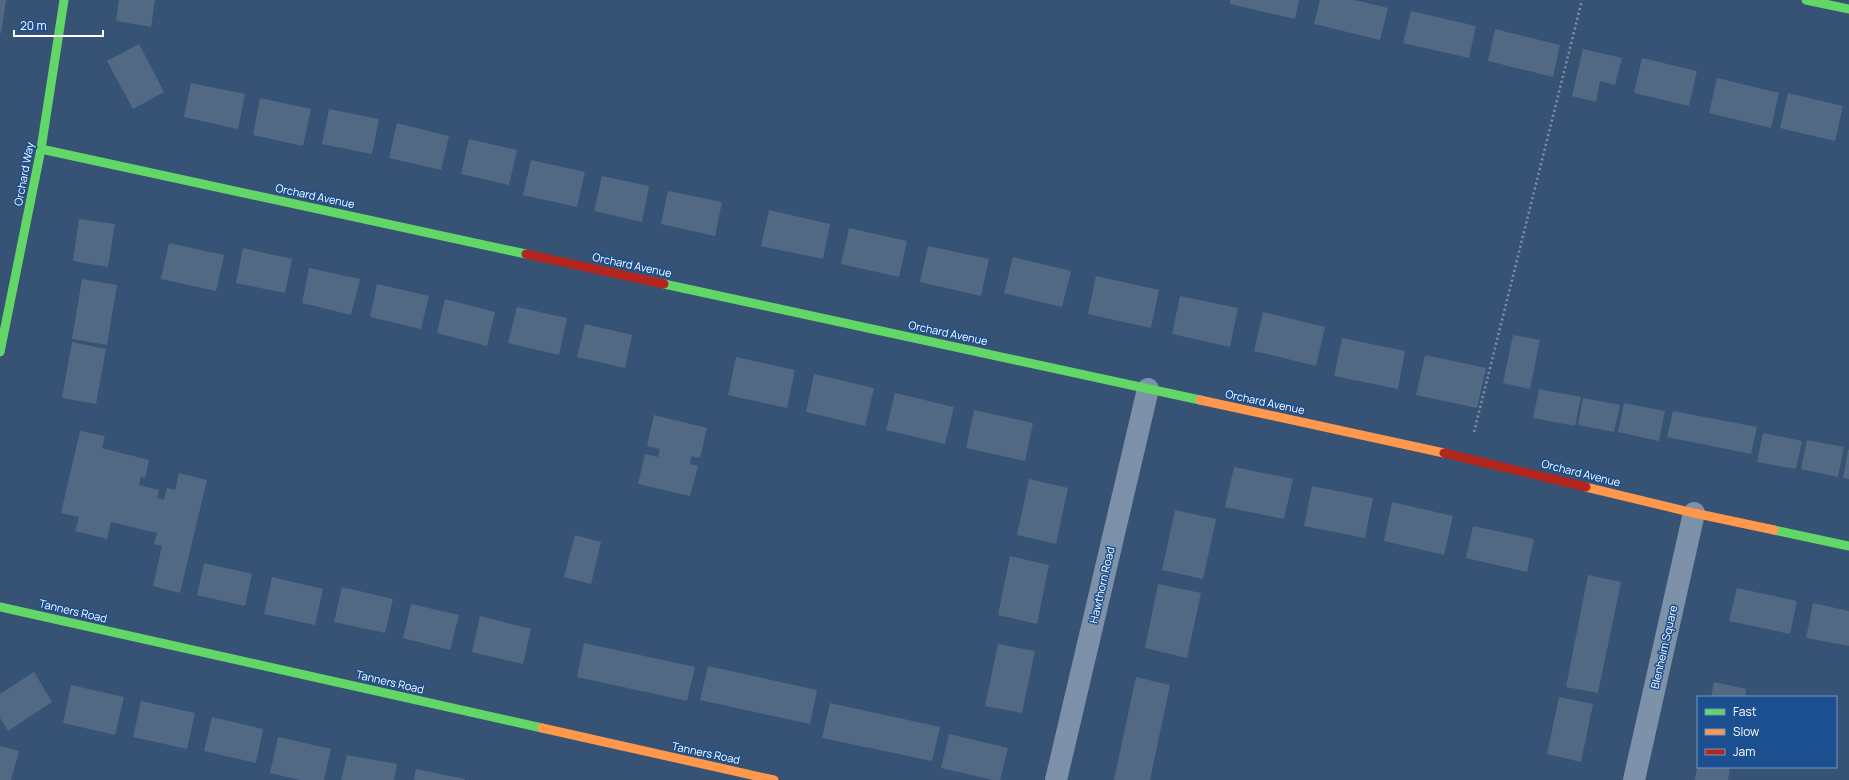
<svg xmlns="http://www.w3.org/2000/svg" width="1849" height="780" font-family="Manrope,sans-serif">
  <style>
    .building { fill: #526984 }
    .lines { fill: none; stroke-linecap: round; stroke-linejoin: round }
    .path { stroke: #7d92a8; stroke-width: 2.5; stroke-dasharray: 2 3; stroke-linecap: butt }
    .street { stroke: #7d92a8; stroke-width: 22 }
    .fast { stroke: #63d668; stroke-width: 9 }
    .slow { stroke: #ff974d; stroke-width: 9 }
    .jam { stroke: #b3261e; stroke-width: 9 }
    .labels { text-anchor: middle; stroke-width: 3; stroke-linejoin: round; paint-order: stroke }
    .street-label { font-size: 11px; fill: #fff; stroke: #1b4f8f }
  </style>
  <rect width="100%" height="100%" fill="#365274"/>
  <!-- building -->
  <g class="building">
    <polygon points="0,0 6,0 1,33 0,33"/>
    <polygon points="119,0 155,0 151,27 116,21"/>
    <polygon points="1230,0 1299,0 1295,19 1230,4"/>
    <polygon points="1320,0 1354,0 1388,8 1380,40 1314,24"/>
    <polygon points="1411,11 1476,26 1469,58 1403,43"/>
    <polygon points="1495,29 1560,45 1553,77 1488,61"/>
    <polygon points="139,44 164,92 133,109 107,61"/>
    <polygon points="1583,49 1622,58 1615,85 1600,81 1596,102 1572,96"/>
    <polygon points="1642,58 1697,71 1689,106 1634,93"/>
    <polygon points="1717,78 1779,93 1771,128 1709,113"/>
    <polygon points="191,83 245,94 238,129 184,117"/>
    <polygon points="1788,93 1843,106 1835,141 1780,128"/>
    <polygon points="260,98 311,109 303,146 253,135"/>
    <polygon points="329,109 379,119 372,154 322,144"/>
    <polygon points="397,123 449,136 441,170 389,158"/>
    <polygon points="469,139 517,150 509,185 461,174"/>
    <polygon points="531,160 585,172 577,207 523,195"/>
    <polygon points="602,176 649,186 642,222 594,211"/>
    <polygon points="668,191 722,202 715,236 661,224"/>
    <polygon points="769,210 830,224 823,259 761,246"/>
    <polygon points="79,219 115,224 108,267 73,261"/>
    <polygon points="849,228 907,241 899,277 841,264"/>
    <polygon points="169,243 224,255 216,291 161,279"/>
    <polygon points="928,246 989,259 981,296 920,282"/>
    <polygon points="243,248 292,259 285,293 236,283"/>
    <polygon points="1013,257 1071,271 1062,307 1004,293"/>
    <polygon points="309,268 360,279 351,315 302,303"/>
    <polygon points="1096,276 1159,290 1151,328 1088,314"/>
    <polygon points="82,279 117,285 107,345 72,339"/>
    <polygon points="377,284 429,296 421,329 370,317"/>
    <polygon points="1180,296 1238,308 1230,347 1172,334"/>
    <polygon points="445,299 495,312 487,346 437,333"/>
    <polygon points="517,307 567,318 559,355 508,343"/>
    <polygon points="1263,312 1325,327 1316,366 1254,351"/>
    <polygon points="585,324 632,335 625,368 577,357"/>
    <polygon points="1513,335 1540,340 1530,389 1503,383"/>
    <polygon points="1342,338 1405,351 1398,389 1334,376"/>
    <polygon points="72,342 106,349 96,404 62,398"/>
    <polygon points="1425,355 1486,368 1477,408 1416,395"/>
    <polygon points="736,357 795,370 787,408 728,395"/>
    <polygon points="814,374 874,388 865,426 806,412"/>
    <polygon points="1539,389 1581,397 1575,426 1533,418"/>
    <polygon points="895,393 954,407 945,444 886,430"/>
    <polygon points="1583,398 1620,405 1614,432 1578,425"/>
    <polygon points="1624,403 1665,411 1659,441 1618,432"/>
    <polygon points="974,410 1033,423 1025,461 966,448"/>
    <polygon points="1673,411 1757,427 1751,454 1667,437"/>
    <polygon points="654,415 707,428 700,458 691,456 690,464 698,466 690,496 638,484 645,454 658,457 660,449 647,446"/>
    <polygon points="80,431 105,436 102,448 149,460 145,478 141,477 139,485 159,490 157,498 164,500 167,488 175,490 179,473 207,480 180,593 153,586 162,546 154,544 157,533 111,522 107,539 75,531 79,517 61,513"/>
    <polygon points="1763,433 1802,441 1796,469 1757,462"/>
    <polygon points="1807,440 1844,447 1838,477 1801,469"/>
    <polygon points="1848,450 1849,450 1849,479 1843,478"/>
    <polygon points="1234,467 1293,479 1284,519 1225,507"/>
    <polygon points="1029,479 1068,488 1056,544 1017,535"/>
    <polygon points="1312,486 1373,498 1365,538 1304,526"/>
    <polygon points="1392,502 1453,516 1444,555 1384,541"/>
    <polygon points="1175,510 1216,519 1203,579 1162,570"/>
    <polygon points="1473,526 1534,539 1527,572 1466,558"/>
    <polygon points="575,535 601,542 591,584 564,577"/>
    <polygon points="1010,556 1049,565 1037,624 998,615"/>
    <polygon points="204,563 252,574 245,606 197,595"/>
    <polygon points="1588,575 1621,582 1598,693 1566,687"/>
    <polygon points="272,577 323,589 315,625 264,614"/>
    <polygon points="1158,584 1201,593 1187,658 1145,648"/>
    <polygon points="342,587 393,599 385,633 334,622"/>
    <polygon points="1737,588 1797,601 1790,634 1729,621"/>
    <polygon points="1813,603 1849,611 1849,646 1806,638"/>
    <polygon points="411,604 459,615 450,650 403,638"/>
    <polygon points="480,616 531,629 523,664 472,652"/>
    <polygon points="584,643 695,667 687,701 577,677"/>
    <polygon points="998,644 1035,651 1022,713 985,706"/>
    <polygon points="708,666 817,690 810,724 700,700"/>
    <polygon points="34,672 52,702 8,731 0,718 0,694"/>
    <polygon points="1136,677 1170,685 1150,780 1114,780"/>
    <polygon points="1714,682 1746,689 1745,697 1711,697"/>
    <polygon points="71,685 124,697 115,735 63,723"/>
    <polygon points="1559,697 1593,704 1581,762 1547,754"/>
    <polygon points="141,701 195,713 187,749 133,737"/>
    <polygon points="830,703 940,727 932,761 822,738"/>
    <polygon points="212,717 263,729 256,763 204,751"/>
    <polygon points="949,734 1008,748 1000,780 993,780 941,768"/>
    <polygon points="278,737 331,749 324,780 300,780 270,773"/>
    <polygon points="0,746 19,751 11,780 0,780"/>
    <polygon points="347,755 397,764 394,780 341,780"/>
    <polygon points="1697,767 1719,767 1730,769 1728,780 1695,780"/>
    <polygon points="416,769 465,779 465,780 414,780"/>
  </g>
  <g class="lines">
    <!-- path -->
    <polyline class="path" points="1474,432 1582,0"/>
    <!-- street -->
    <g class="street">
      <polyline points="1056,780 1148,389"/>
      <polyline points="1634,780 1694,513"/>
    </g>
    <!-- fast -->
    <g class="fast">
      <polyline points="1806,0 1849,9"/>
      <polyline points="41,149 526,254"/>
      <polyline points="664,284 1200,400"/>
      <polyline points="0,352 41,149 64,0"/>
      <polyline points="1774,530 1849,546"/>
      <polyline points="0,607 542,728"/>
    </g>
    <!-- slow -->
    <g class="slow">
      <polyline points="1200,400 1444,453"/>
      <polyline points="1586,487 1694,513 1774,530"/>
      <polyline points="542,728 774,780"/>
    </g>
    <!-- jam -->
    <g class="jam">
      <polyline points="526,254 664,284"/>
      <polyline points="1444,453 1586,487"/>
    </g>
  </g>
  <g class="labels">
    <!-- street labels -->
    <g class="street-label">
      <text transform="translate(24 174) rotate(-79)" y="4">Orchard Way</text>
      <text transform="translate(315 196) rotate(12)" y="4">Orchard Avenue</text>
      <text transform="translate(632 265) rotate(12)" y="4">Orchard Avenue</text>
      <text transform="translate(948 333) rotate(12)" y="4">Orchard Avenue</text>
      <text transform="translate(1265 402) rotate(12)" y="4">Orchard Avenue</text>
      <text transform="translate(1581 473) rotate(14)" y="4">Orchard Avenue</text>
      <text transform="translate(1102 585) rotate(-77)" y="4">Hawthorn Road</text>
      <text transform="translate(73 611) rotate(13)" y="4">Tanners Road</text>
      <text transform="translate(1664 647) rotate(-77)" y="4">Blenheim Square</text>
      <text transform="translate(390 682) rotate(13)" y="4">Tanners Road</text>
      <text transform="translate(706 753) rotate(12)" y="4">Tanners Road</text>
    </g>
  </g>
  <!-- legend -->
  <rect x="1697" y="696" width="140" height="72" fill="#1b4f8f" stroke="#7695bc"/>
  <rect x="1705" y="709" width="20" height="6" fill="#63d668" stroke="#7695bc"/>
  <text x="1733" y="716" font-size="12" fill="#ffffff">Fast</text>
  <rect x="1705" y="729" width="20" height="6" fill="#ff974d" stroke="#7695bc"/>
  <text x="1733" y="736" font-size="12" fill="#ffffff">Slow</text>
  <rect x="1705" y="749" width="20" height="6" fill="#b3261e" stroke="#7695bc"/>
  <text x="1733" y="756" font-size="12" fill="#ffffff">Jam</text>
  <!-- scale -->
  <path d="M14 30v6h89v-6" fill="none" stroke="#ffffff" stroke-width="2"/>
  <text x="20" y="30" font-size="12" fill="#ffffff" stroke="#1b4f8f" stroke-width="3" paint-order="stroke">20 m</text>
</svg>
